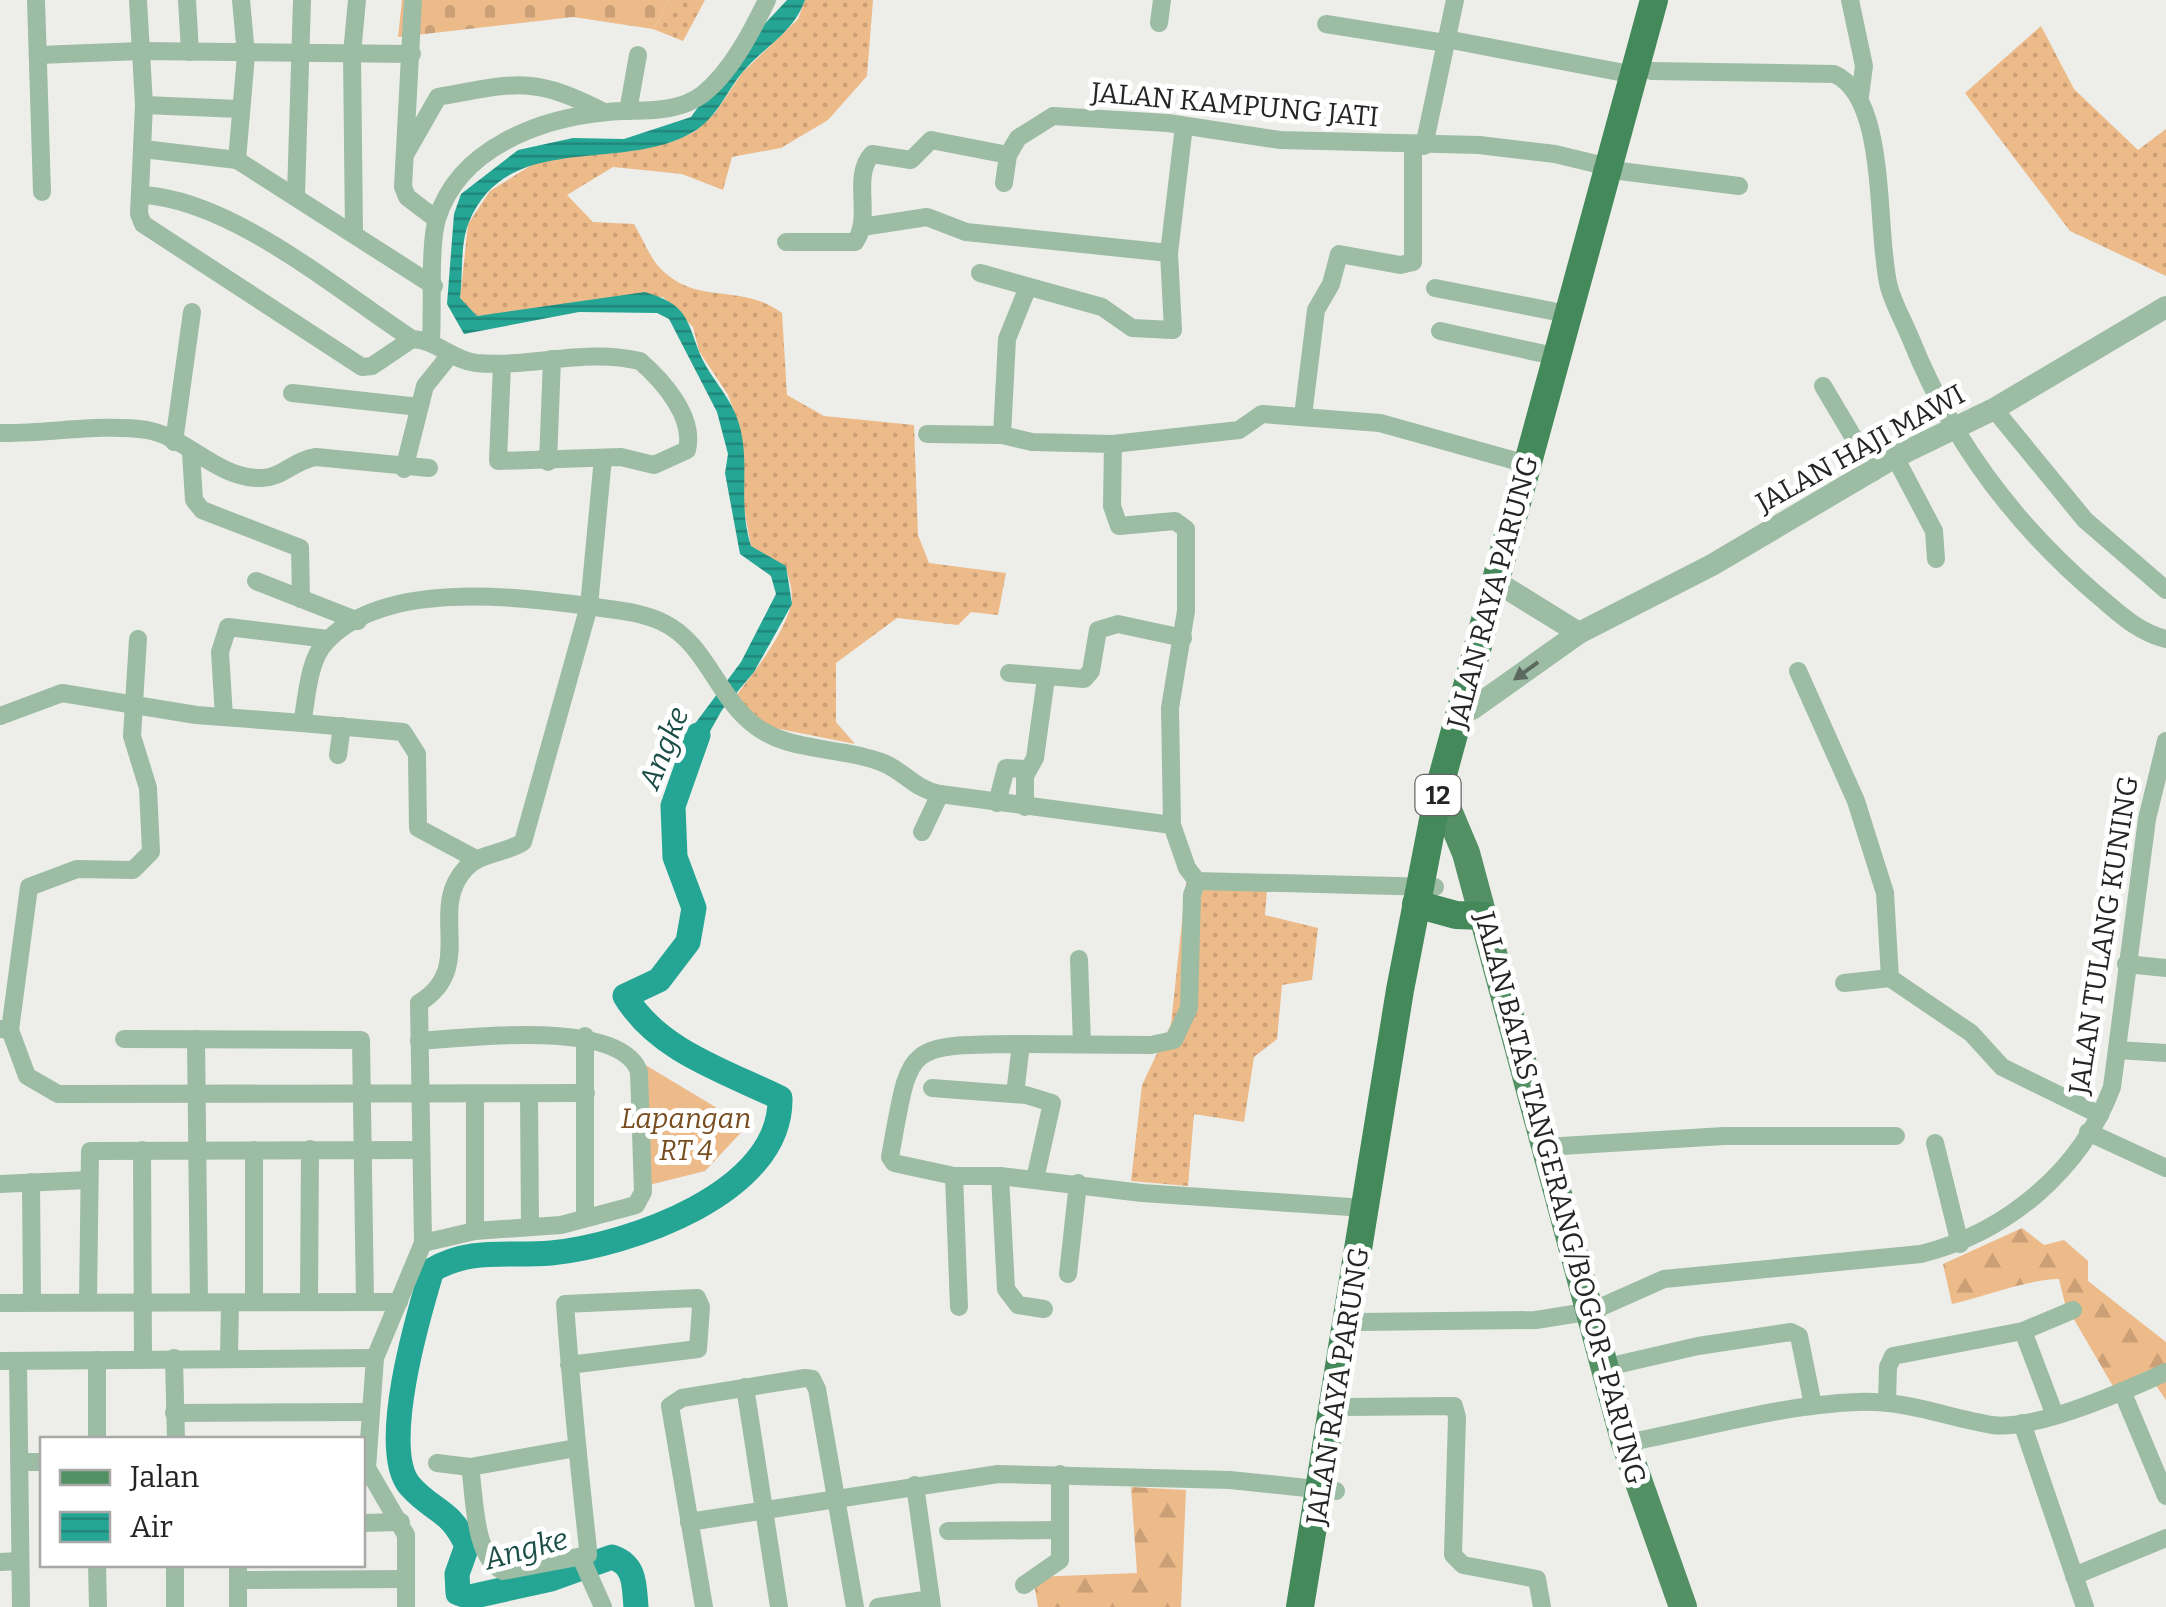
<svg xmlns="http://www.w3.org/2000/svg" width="2166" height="1607" font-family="Bitter,serif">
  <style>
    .grass { fill: url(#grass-dots) }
    .forest { fill: url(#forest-firs) }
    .cemetery { fill: url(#cemetery-stones) }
    .park { fill: #edba8a }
    .water { fill: url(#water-rules) }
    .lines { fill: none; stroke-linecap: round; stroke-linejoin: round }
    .river { stroke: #25a695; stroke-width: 25 }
    .minor { stroke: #9cbca4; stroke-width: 18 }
    .tertiary { stroke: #9cbca4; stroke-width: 22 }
    .primary { stroke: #539165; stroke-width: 28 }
    .trunk { stroke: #44895a; stroke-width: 28 }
    .oneway { fill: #5b695e }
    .labels { text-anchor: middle; stroke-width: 10; stroke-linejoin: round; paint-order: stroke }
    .shield { fill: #fff; stroke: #666; stroke-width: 2.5 }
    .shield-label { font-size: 25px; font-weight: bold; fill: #252524 }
    .street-label { font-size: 28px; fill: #252524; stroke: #fff }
    .park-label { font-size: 28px; font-style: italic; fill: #784d20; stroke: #fff }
    .water-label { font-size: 30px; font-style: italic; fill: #1a4d45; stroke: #fff }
  </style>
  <defs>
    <pattern id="grass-dots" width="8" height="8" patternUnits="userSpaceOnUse" patternTransform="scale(2.5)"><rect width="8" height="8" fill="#edba8a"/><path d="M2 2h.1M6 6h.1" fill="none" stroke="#cba077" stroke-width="1.8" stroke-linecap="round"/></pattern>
    <pattern id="forest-firs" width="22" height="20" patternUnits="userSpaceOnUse" patternTransform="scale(2.5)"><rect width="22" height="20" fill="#edba8a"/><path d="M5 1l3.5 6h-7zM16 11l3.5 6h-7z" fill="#cba077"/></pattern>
    <pattern id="cemetery-stones" width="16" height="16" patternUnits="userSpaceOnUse" patternTransform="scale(2.5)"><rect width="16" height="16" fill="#edba8a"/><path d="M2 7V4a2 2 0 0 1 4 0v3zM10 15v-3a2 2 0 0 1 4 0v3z" fill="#cba077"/></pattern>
    <pattern id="water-rules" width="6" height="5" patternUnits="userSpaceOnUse" patternTransform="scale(2.5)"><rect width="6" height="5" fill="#25a695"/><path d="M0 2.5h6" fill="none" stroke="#208779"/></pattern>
  </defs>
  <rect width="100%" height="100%" fill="#edeeea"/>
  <!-- grass -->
  <g class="grass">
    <polygon points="670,0 705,0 683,41 653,29"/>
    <path d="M805,0H873L867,76L828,120L781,148L732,157L723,190L682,174L613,167L567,195L593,222L634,224C643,239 651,261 664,272C700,305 741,283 782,313L787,395L824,416L914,425L918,535L929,563L1006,573L998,615L971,612L958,625L897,618L836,663V722L855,744L759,725L731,702C752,675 781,639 791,606C794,593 789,578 785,566L751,546L741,493L740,427L728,395L699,351L693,327L663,297L477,316L460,299L468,224L490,191L538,161L669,143L694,132L715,113L742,73L798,19Z"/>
    <polygon points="2041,26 2074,89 2138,150 2166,129 2166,276 2070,231 1965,93"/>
    <polygon points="1187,875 1268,878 1265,915 1318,928 1312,980 1282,985 1277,1039 1254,1057 1244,1122 1194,1114 1188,1186 1131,1181 1142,1085 1171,1024"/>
  </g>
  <!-- forest -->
  <g class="forest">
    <path d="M2022,1228L2044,1245L2064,1240L2088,1261V1281L2166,1342V1400L2146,1371L2114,1388L2065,1304L2059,1279C2024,1280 1987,1296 1952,1304L1943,1264Z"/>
    <polygon points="1131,1487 1186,1490 1181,1607 1038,1607 1033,1577 1137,1573"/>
  </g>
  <!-- cemetery -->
  <polygon class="cemetery" points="402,0 670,0 653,29 573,17 398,37"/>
  <!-- park -->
  <polygon class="park" points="642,1063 747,1126 705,1171 649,1185"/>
  <!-- water -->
  <path class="water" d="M787,0H805C793,34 763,47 741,74C725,94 716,119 693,132C623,174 507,129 469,222C460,243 463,276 460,298L477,316L645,292C684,304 686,315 698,349C708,377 731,395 739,424C751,463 737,503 751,546L786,566L792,604L754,672L722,710L691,765L682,761L694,725L741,662L776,594L771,576L740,554L725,473L728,454L717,412L669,319L657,313L579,312L464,334L447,304L454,214L461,194L518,150L573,138L624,139L691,117L733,58Z"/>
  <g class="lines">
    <!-- river -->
    <path class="river" d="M636,1607C634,1585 636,1565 612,1557L551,1579L470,1597L458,1593L457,1574L467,1546C450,1508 434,1513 410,1486C378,1450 419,1313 432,1270C472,1247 507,1257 551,1253C628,1245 782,1194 780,1098C725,1071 658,1051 625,996L659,980L688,942L694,908L675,857L673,806L698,735"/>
    <!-- minor -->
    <g class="minor">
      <polyline points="36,0 42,192"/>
      <polyline points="138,0 144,105 139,214 143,224 362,367 372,366 412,339"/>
      <polyline points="187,0 190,52"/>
      <polyline points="241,0 246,55 237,160 434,286"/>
      <polyline points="413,0 403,187 407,197 436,219"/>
      <polyline points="1850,0 1864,66 1860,96"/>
      <polyline points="1159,23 1162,0"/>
      <polyline points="1326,24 1445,43"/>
      <polyline points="1446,39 1635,75"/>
      <polyline points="38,55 141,51 412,54"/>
      <path d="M1651,71L1834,74C1889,97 1875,233 1889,287C1894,305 1903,320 1910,337C1950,438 2013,523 2096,594C2118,612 2137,632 2166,639"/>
      <polyline points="144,105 239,109"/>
      <polyline points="628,111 638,55"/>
      <polyline points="1424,146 1455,0"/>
      <polyline points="143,149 237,160"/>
      <path d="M406,153L438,97C514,83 533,75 604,112"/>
      <polyline points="1620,171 1739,186"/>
      <polyline points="1004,183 1008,155"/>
      <path d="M143,195C232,200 337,290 412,339C437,340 451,360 476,363C531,368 584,348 640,361C663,381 695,417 687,450L654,465L621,457L498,461L502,365"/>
      <polyline points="296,195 302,0"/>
      <polyline points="862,227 927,217 966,232 1169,253 1184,126"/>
      <polyline points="354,234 352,54 357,0"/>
      <path d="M786,242H855C873,217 851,177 872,154L911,160L931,140L1008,155L1018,138L1053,116L1168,123L1280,140L1479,145L1555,154L1609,167"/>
      <polyline points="980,273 1102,307 1132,328 1173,330 1169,253"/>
      <polyline points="1028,287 1007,339 1002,435 1032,442 1113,444 1112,506 1119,526 1175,521 1186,529 1186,611 1170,708 1172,825"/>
      <polyline points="1435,288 1567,314"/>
      <polyline points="1440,331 1554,356"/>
      <path d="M431,340C433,309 429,245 437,219C459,148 540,118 608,112C639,109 676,115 703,94C731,72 752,31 767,0"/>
      <polyline points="1823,386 1874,472"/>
      <polyline points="292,393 419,407"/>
      <polyline points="1994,409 2085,520 2166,590"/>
      <polyline points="1303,416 1316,310 1331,284 1339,254 1400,265 1413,262 1413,147"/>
      <path d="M0,433C48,434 100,423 147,430C187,437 216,478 260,478C281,479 294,460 316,457L429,468"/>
      <polyline points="927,434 1002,435"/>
      <polyline points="174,442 192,312"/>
      <polyline points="1113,444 1239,430 1262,414 1380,423 1527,464"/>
      <polyline points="191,453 194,500 202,510 300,548 301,599"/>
      <polyline points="1895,457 1934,531 1936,559"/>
      <polyline points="548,462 552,359"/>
      <polyline points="404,469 425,386 450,355"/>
      <polyline points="256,581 358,621"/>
      <polyline points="1798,671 1856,801 1885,893 1890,978 1971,1033 2002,1067 2100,1115"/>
      <polyline points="1009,673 1084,679 1091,671 1098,630 1118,624 1183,638"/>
      <path d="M0,716L62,693L196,715L302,723C307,699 308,661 325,643C382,580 513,596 588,606C613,610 639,611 662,622C703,641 715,689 746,718C782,754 837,745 881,762C905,771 912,788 940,794L1172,825L1187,868L1197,881L1435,887"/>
      <polyline points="224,717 220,652 228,627 328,639"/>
      <polyline points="302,723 403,732 417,754 418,828 476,859"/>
      <polyline points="338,755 342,726"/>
      <polyline points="997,803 1006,768 1028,769"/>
      <polyline points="1025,807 1025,776 1035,758 1046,678"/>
      <polyline points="922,832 940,794"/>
      <polyline points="1079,959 1082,1044"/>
      <polyline points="2126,964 2166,968"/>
      <polyline points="1844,983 1890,978"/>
      <polyline points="0,1029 10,1030 27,1076 58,1094 586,1093"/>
      <polyline points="10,1030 29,887 77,869 133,870 151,852 148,788 132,736 138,639"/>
      <polyline points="585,1036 585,1218"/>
      <polyline points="124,1039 361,1040 365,1302"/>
      <polyline points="196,1039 199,1302"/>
      <path d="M419,1041C465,1038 621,1018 639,1072L643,1192L636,1205L561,1225L475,1231L423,1243"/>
      <polyline points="1021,1044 1151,1045 1174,1040 1189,1008 1192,895 1197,881"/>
      <polyline points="2117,1050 2166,1053"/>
      <polyline points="932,1088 1026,1095 1052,1103 1035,1179"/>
      <polyline points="475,1094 475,1231"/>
      <polyline points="529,1094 530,1226"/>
      <path d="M1015,1094L1021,1044C902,1045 911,1043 890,1157L894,1163L954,1176H1000L1142,1193L1365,1208"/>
      <polyline points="2088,1132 2166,1168"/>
      <polyline points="1935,1143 1960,1244"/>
      <polyline points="1545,1147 1724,1136 1896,1136"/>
      <polyline points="142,1150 143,1359"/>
      <polyline points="254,1150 254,1302"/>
      <polyline points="954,1176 959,1307"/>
      <polyline points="1000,1176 1006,1289 1018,1305 1044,1309"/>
      <polyline points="31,1182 32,1302"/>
      <polyline points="0,1184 88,1180"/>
      <polyline points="1068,1274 1078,1183"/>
      <polyline points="88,1302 90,1151 419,1150"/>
      <polyline points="309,1302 310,1149"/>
      <polyline points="0,1303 399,1302"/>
      <path d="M1360,1322L1536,1320L1592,1311L1664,1279L1921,1254C2006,1233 2081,1171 2112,1087L2147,819L2166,741"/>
      <polyline points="2023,1331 2054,1413"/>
      <polyline points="229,1357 230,1303"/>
      <polyline points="174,1358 176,1440"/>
      <polyline points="0,1361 375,1358"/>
      <polyline points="18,1361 21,1607"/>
      <path d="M569,1365L698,1349L701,1307L697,1298L565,1304C571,1386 579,1467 588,1549L583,1562L603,1607"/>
      <polyline points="1607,1367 1698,1346 1791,1332 1799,1336 1813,1405"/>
      <polyline points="745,1387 779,1607"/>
      <polyline points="2122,1391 2166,1496"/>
      <polyline points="1887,1402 1888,1367 1893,1356 2023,1331 2073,1310"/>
      <polyline points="1346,1407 1454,1406 1457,1417 1453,1555 1463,1565 1537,1579 1542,1607"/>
      <polyline points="174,1413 368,1412"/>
      <polyline points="2022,1423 2085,1607"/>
      <polyline points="97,1440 97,1360"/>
      <path d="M1625,1443C1702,1429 1779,1405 1857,1402C1906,1400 1945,1417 1992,1425C2036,1431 2125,1391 2166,1372"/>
      <polyline points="19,1462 42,1462"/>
      <polyline points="437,1463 470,1467 576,1448"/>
      <path d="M470,1467C475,1496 473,1557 503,1571L588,1555"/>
      <path d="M367,1468L375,1358L423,1243L419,1003C478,967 426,910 466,868C481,852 505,854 523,842L589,606L603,458"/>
      <polyline points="367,1468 406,1535 406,1607"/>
      <polyline points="915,1485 932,1607"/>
      <polyline points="689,1522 998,1474 1230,1480 1336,1491"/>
      <polyline points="362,1523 401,1522"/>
      <polyline points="948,1531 1057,1530"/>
      <polyline points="0,1562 20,1561"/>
      <polyline points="97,1564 98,1607"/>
      <polyline points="2074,1576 2166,1538"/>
      <polyline points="238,1580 405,1579"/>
      <polyline points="1024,1585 1060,1560 1060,1474"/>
      <polyline points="175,1607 175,1564"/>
      <polyline points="238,1607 238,1564"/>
      <polyline points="704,1607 670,1406 682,1398 805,1378 812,1379 817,1389 855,1607"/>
      <polyline points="878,1607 931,1599"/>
    </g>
    <!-- tertiary -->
    <g class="tertiary">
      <polyline points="1495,581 1579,633"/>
      <polyline points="1472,709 1579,633 1712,565 1895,457 1994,409 2166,307"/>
    </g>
    <!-- primary -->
    <polyline class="primary" points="1439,789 1466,853 1625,1443 1683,1607"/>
    <!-- trunk -->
    <g class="trunk">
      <polyline points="1416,904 1456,915 1484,916"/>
      <polyline points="1300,1607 1400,990 1439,789 1654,0"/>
    </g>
  </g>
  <!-- one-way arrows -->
  <defs><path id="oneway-solid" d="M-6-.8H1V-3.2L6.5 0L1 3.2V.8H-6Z" transform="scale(2.5)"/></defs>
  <use class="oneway" href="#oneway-solid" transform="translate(1526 671) rotate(144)"/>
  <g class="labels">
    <!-- shield labels -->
    <rect class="shield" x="1415.5" y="775" width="45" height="40" rx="8"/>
    <g class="shield-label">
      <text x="1438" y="804">12</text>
    </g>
    <!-- street labels -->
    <g class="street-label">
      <text transform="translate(1235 104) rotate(5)" y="10">JALAN KAMPUNG JATI</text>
      <text transform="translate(1860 448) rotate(-29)" y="10">JALAN HAJI MAWI</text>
      <text transform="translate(1492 592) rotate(-75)" y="10">JALAN RAYA PARUNG</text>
      <text transform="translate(2103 935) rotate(-81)" y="10">JALAN TULANG KUNING</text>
      <text transform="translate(1561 1198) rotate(75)" y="10">JALAN BATAS TANGERANG/BOGOR–PARUNG</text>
      <text transform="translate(1337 1386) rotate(-81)" y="10">JALAN RAYA PARUNG</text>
    </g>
    <!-- park labels -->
    <g class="park-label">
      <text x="686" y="1128">Lapangan<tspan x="686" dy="32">RT 4</tspan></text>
    </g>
    <!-- water labels -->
    <g class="water-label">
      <text transform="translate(664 748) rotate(-68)" y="10">Angke</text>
      <text transform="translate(526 1549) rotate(-15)" y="10">Angke</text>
    </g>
  </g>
  <!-- legend -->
  <rect x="40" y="1437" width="325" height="130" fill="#ffffff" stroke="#a8a8a7" stroke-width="2.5"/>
  <rect x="60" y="1470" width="50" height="15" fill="#539165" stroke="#a8a8a7" stroke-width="2.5"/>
  <text x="130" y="1487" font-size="30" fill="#252524">Jalan</text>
  <rect x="60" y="1512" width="50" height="30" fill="url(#water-rules)" stroke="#a8a8a7" stroke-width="2.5"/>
  <text x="130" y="1537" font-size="30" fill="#252524">Air</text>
</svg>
